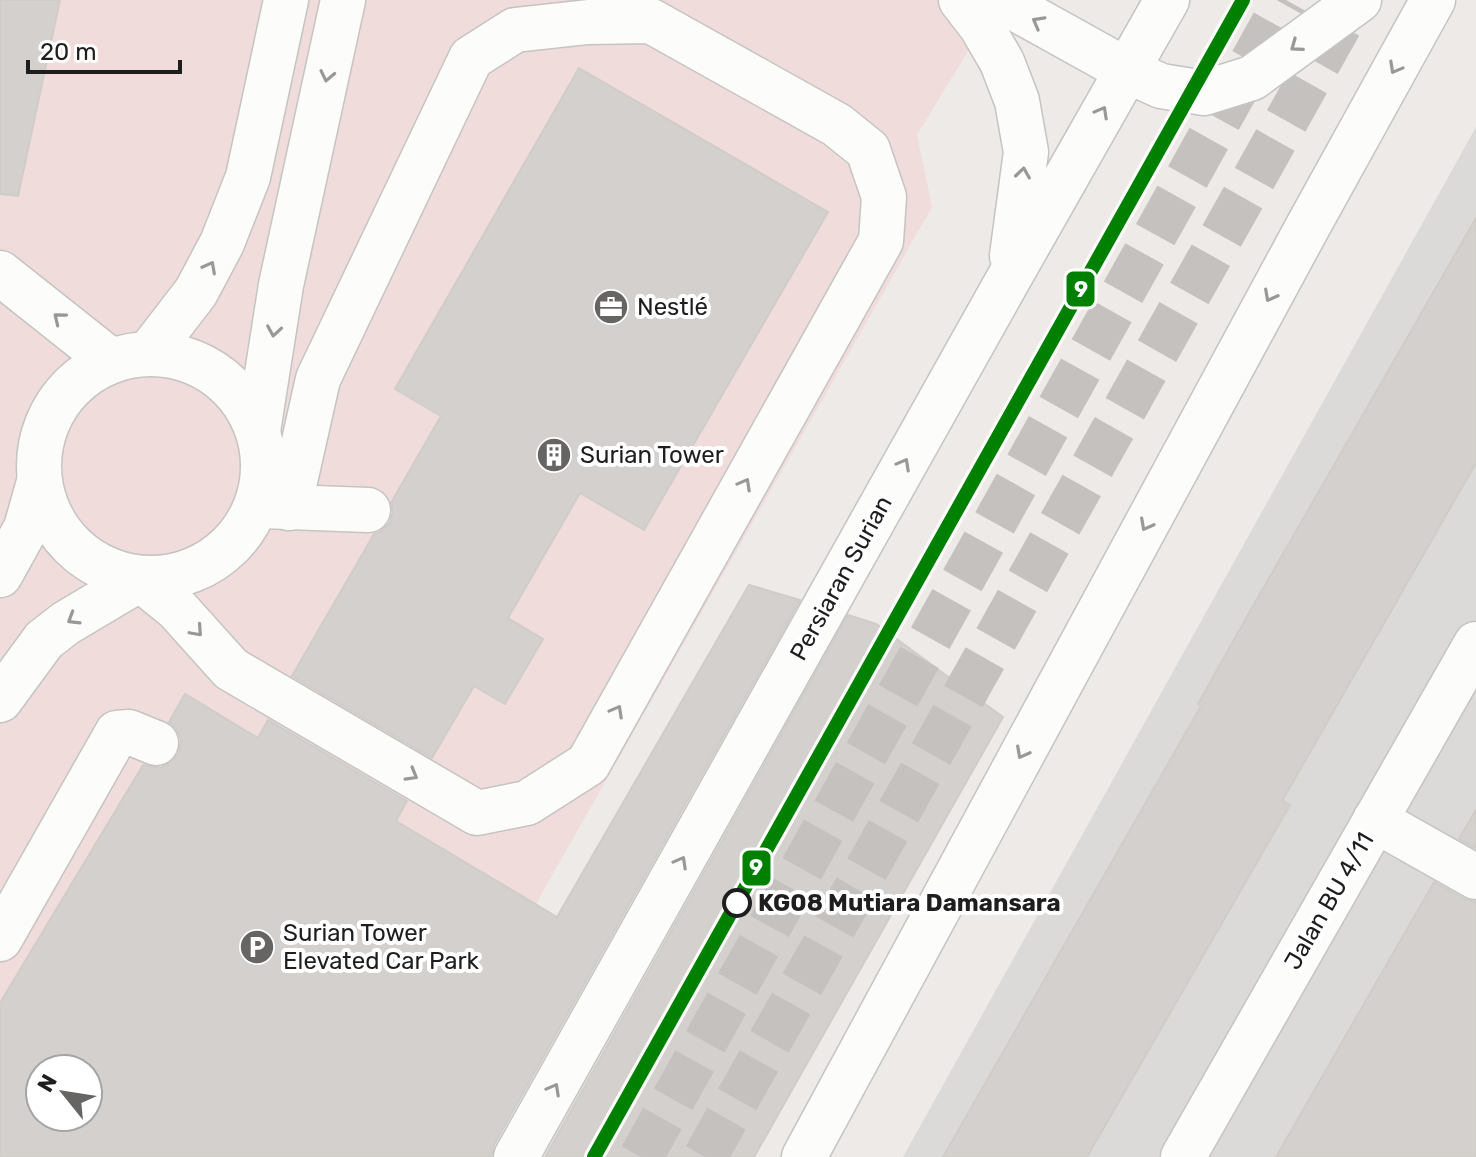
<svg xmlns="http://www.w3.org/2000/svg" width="1476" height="1157" font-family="Rubik,sans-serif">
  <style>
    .residential { fill: #dcdad8 }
    .commercial { fill: #f0dddb; fill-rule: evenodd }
    .building { fill: #d3d0ce; stroke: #d0ccc8; stroke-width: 2; fill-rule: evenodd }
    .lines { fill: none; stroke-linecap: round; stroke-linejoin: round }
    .major-tunnel { stroke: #c4c1bf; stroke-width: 44; stroke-dasharray: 44 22; stroke-linecap: butt }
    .minor-casing { stroke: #c5c4c3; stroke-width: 47 }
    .minor { stroke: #fcfcfb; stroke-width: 44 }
    .metro-1-casing { stroke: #fff; stroke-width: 20 }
    .metro-1 { stroke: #008000; stroke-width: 14 }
    .oneway { stroke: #989898 }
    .stop-dot { fill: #fff; stroke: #1e1e1e; stroke-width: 4 }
    .labels { text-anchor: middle; stroke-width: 8; stroke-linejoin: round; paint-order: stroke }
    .poi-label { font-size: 24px; fill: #1e1e1e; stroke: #fff; text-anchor: start }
    .street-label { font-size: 24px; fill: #1e1e1e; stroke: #fff }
    .stop-label { font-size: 24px; font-weight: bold; fill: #1e1e1e; stroke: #fff; text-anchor: start }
    .line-badge { stroke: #fff; stroke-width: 3 }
    .badge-label { font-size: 22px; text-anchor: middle; font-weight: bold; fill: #fff }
  </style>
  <rect width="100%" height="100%" fill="#edeae7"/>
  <!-- residential -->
  <polygon class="residential" points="1476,127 1476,1157 903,1157"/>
  <!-- commercial -->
  <path class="commercial" d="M0,0H999L917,135L932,207L392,1157H0ZM40,1069H88V1117H40Z"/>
  <!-- building -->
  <g class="building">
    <polygon points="0,0 60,0 18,196 0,194"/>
    <polygon points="579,68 828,212 644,530 580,493 508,618 543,639 505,704 474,686 432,758 292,676 374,534 380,532 390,523 393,512 391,503 441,416 395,389"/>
    <polygon points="1476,218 1476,463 1282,801 1290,805 1087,1157 943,1157 1201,706 1198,704 1249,613"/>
    <path d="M749,585L800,600L494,1145L491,1157H0V1003L143,765L160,768L171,763L179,753L181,739L176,728L169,722L185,694L258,738L268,720L407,801L396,821L557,917ZM40,1069H88V1117H40Z"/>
    <polygon points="848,615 876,624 1003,717 754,1157 545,1157"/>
    <polygon points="1476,810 1476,848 1459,839"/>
    <polygon points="1434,882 1464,899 1476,902 1476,1157 1276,1157"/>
  </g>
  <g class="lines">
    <!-- major-tunnel -->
    <g class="major-tunnel">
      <polyline points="641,1157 1286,0"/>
      <polyline points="705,1157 1354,0"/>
    </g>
    <!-- minor casing -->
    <g class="minor-casing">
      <g id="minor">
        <polyline points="961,0 981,26 1002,62 1017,101 1026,152 1012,256"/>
        <polyline points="1000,0 1126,70 1161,86 1204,93 1252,78 1359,0"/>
        <polyline points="0,273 111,361"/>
        <polyline points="149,353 196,292 222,243 248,177 286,0"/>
        <circle cx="151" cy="466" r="112"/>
        <polyline points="258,431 281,285 343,0"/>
        <polyline points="262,506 368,510"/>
        <polyline points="0,575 26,528 39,482"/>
        <polyline points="0,700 44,640 66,623 140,579 177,609 231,669 477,813 527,803 588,764 881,241 884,197 868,150 837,125 651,21 588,22 515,30 471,58 318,379 289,508"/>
        <polyline points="1375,820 1476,877"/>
        <polyline points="0,939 117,733 129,732 156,743"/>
        <polyline points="516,1157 1009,278 1167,0"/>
        <polyline points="804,1157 1307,228 1433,0"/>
        <polyline points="1183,1157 1476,644"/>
      </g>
    </g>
    <!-- minor -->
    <use href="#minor" class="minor"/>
    <!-- metro-1 casing -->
    <g class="metro-1-casing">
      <polyline id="metro-1" points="594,1157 1243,0"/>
    </g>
    <!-- metro-1 -->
    <use href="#metro-1" class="metro-1"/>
  </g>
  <!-- one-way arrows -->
  <defs><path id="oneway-chevron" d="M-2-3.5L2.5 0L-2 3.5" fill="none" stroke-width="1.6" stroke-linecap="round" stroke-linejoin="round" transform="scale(2)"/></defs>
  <g class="oneway">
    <use href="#oneway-chevron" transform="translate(1038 22) rotate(-151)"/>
    <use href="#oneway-chevron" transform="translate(1296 46) rotate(144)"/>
    <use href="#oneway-chevron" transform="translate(1395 68) rotate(119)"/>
    <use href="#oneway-chevron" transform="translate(327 76) rotate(102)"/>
    <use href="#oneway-chevron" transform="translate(1102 112) rotate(-61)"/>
    <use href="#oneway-chevron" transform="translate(1023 173) rotate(-82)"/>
    <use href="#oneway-chevron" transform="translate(210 267) rotate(-62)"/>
    <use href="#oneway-chevron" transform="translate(1270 296) rotate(118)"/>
    <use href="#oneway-chevron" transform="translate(59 318) rotate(-141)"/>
    <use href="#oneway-chevron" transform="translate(274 331) rotate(99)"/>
    <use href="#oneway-chevron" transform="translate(904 464) rotate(-61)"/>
    <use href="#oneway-chevron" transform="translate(745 484) rotate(-61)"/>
    <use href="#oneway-chevron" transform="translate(1146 525) rotate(118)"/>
    <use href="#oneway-chevron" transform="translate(73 619) rotate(148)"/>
    <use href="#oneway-chevron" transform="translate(197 631) rotate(48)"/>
    <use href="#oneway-chevron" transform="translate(617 711) rotate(-61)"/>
    <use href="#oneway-chevron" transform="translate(1022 753) rotate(118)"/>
    <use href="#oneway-chevron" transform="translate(412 775) rotate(30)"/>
    <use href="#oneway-chevron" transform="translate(681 862) rotate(-61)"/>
    <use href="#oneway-chevron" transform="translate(554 1089) rotate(-61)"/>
  </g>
  <!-- icons -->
  <defs>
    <g id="office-disc" transform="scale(1.8)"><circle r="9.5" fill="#666564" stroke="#fff"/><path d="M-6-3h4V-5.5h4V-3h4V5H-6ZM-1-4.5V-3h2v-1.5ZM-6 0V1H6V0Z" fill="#fff"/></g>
    <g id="building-disc" transform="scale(1.8)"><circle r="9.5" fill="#666564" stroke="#fff"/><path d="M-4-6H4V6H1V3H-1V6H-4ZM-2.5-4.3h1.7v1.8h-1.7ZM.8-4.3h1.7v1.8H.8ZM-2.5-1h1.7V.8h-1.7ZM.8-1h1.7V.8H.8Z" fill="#fff"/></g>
    <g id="parking-disc" transform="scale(1.8)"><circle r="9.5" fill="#666564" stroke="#fff"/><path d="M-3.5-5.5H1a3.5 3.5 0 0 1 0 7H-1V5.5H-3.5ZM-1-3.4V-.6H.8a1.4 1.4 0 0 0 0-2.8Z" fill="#fff"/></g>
  </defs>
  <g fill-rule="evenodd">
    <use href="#office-disc" x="611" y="307"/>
    <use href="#building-disc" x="554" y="455"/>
    <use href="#parking-disc" x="257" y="947"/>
  </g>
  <!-- markers -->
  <circle class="stop-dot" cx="737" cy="903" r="13"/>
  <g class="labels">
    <!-- poi labels -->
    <g class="poi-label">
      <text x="637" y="315">Nestlé</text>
      <text x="580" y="463">Surian Tower</text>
      <text x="283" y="941">Surian Tower<tspan x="283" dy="28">Elevated Car Park</tspan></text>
    </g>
    <!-- street labels -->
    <g class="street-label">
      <text transform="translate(841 578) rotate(-61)" y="8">Persiaran Surian</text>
      <text transform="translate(1329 901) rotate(-60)" y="8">Jalan BU 4/11</text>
    </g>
    <!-- stop labels -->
    <g class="stop-label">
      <text x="758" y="911">KG08 Mutiara Damansara</text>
    </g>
  </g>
  <g class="line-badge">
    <rect x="1065" y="270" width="31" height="38" rx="8" fill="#008000"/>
    <rect x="741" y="849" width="31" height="38" rx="8" fill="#008000"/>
  </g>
  <g class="badge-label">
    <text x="1081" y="297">9</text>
    <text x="756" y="875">9</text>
  </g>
  <!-- north arrow -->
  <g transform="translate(64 1093) rotate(300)"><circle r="38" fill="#ffffff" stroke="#a5a5a5" stroke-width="2"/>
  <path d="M0-6L14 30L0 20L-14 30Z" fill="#666564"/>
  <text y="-12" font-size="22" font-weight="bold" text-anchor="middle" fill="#1e1e1e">N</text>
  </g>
  <!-- scale -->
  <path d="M28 60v12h152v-12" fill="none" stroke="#1e1e1e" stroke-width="4"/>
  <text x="40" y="60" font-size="24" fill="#1e1e1e" stroke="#ffffff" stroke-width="6" paint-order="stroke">20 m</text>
</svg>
